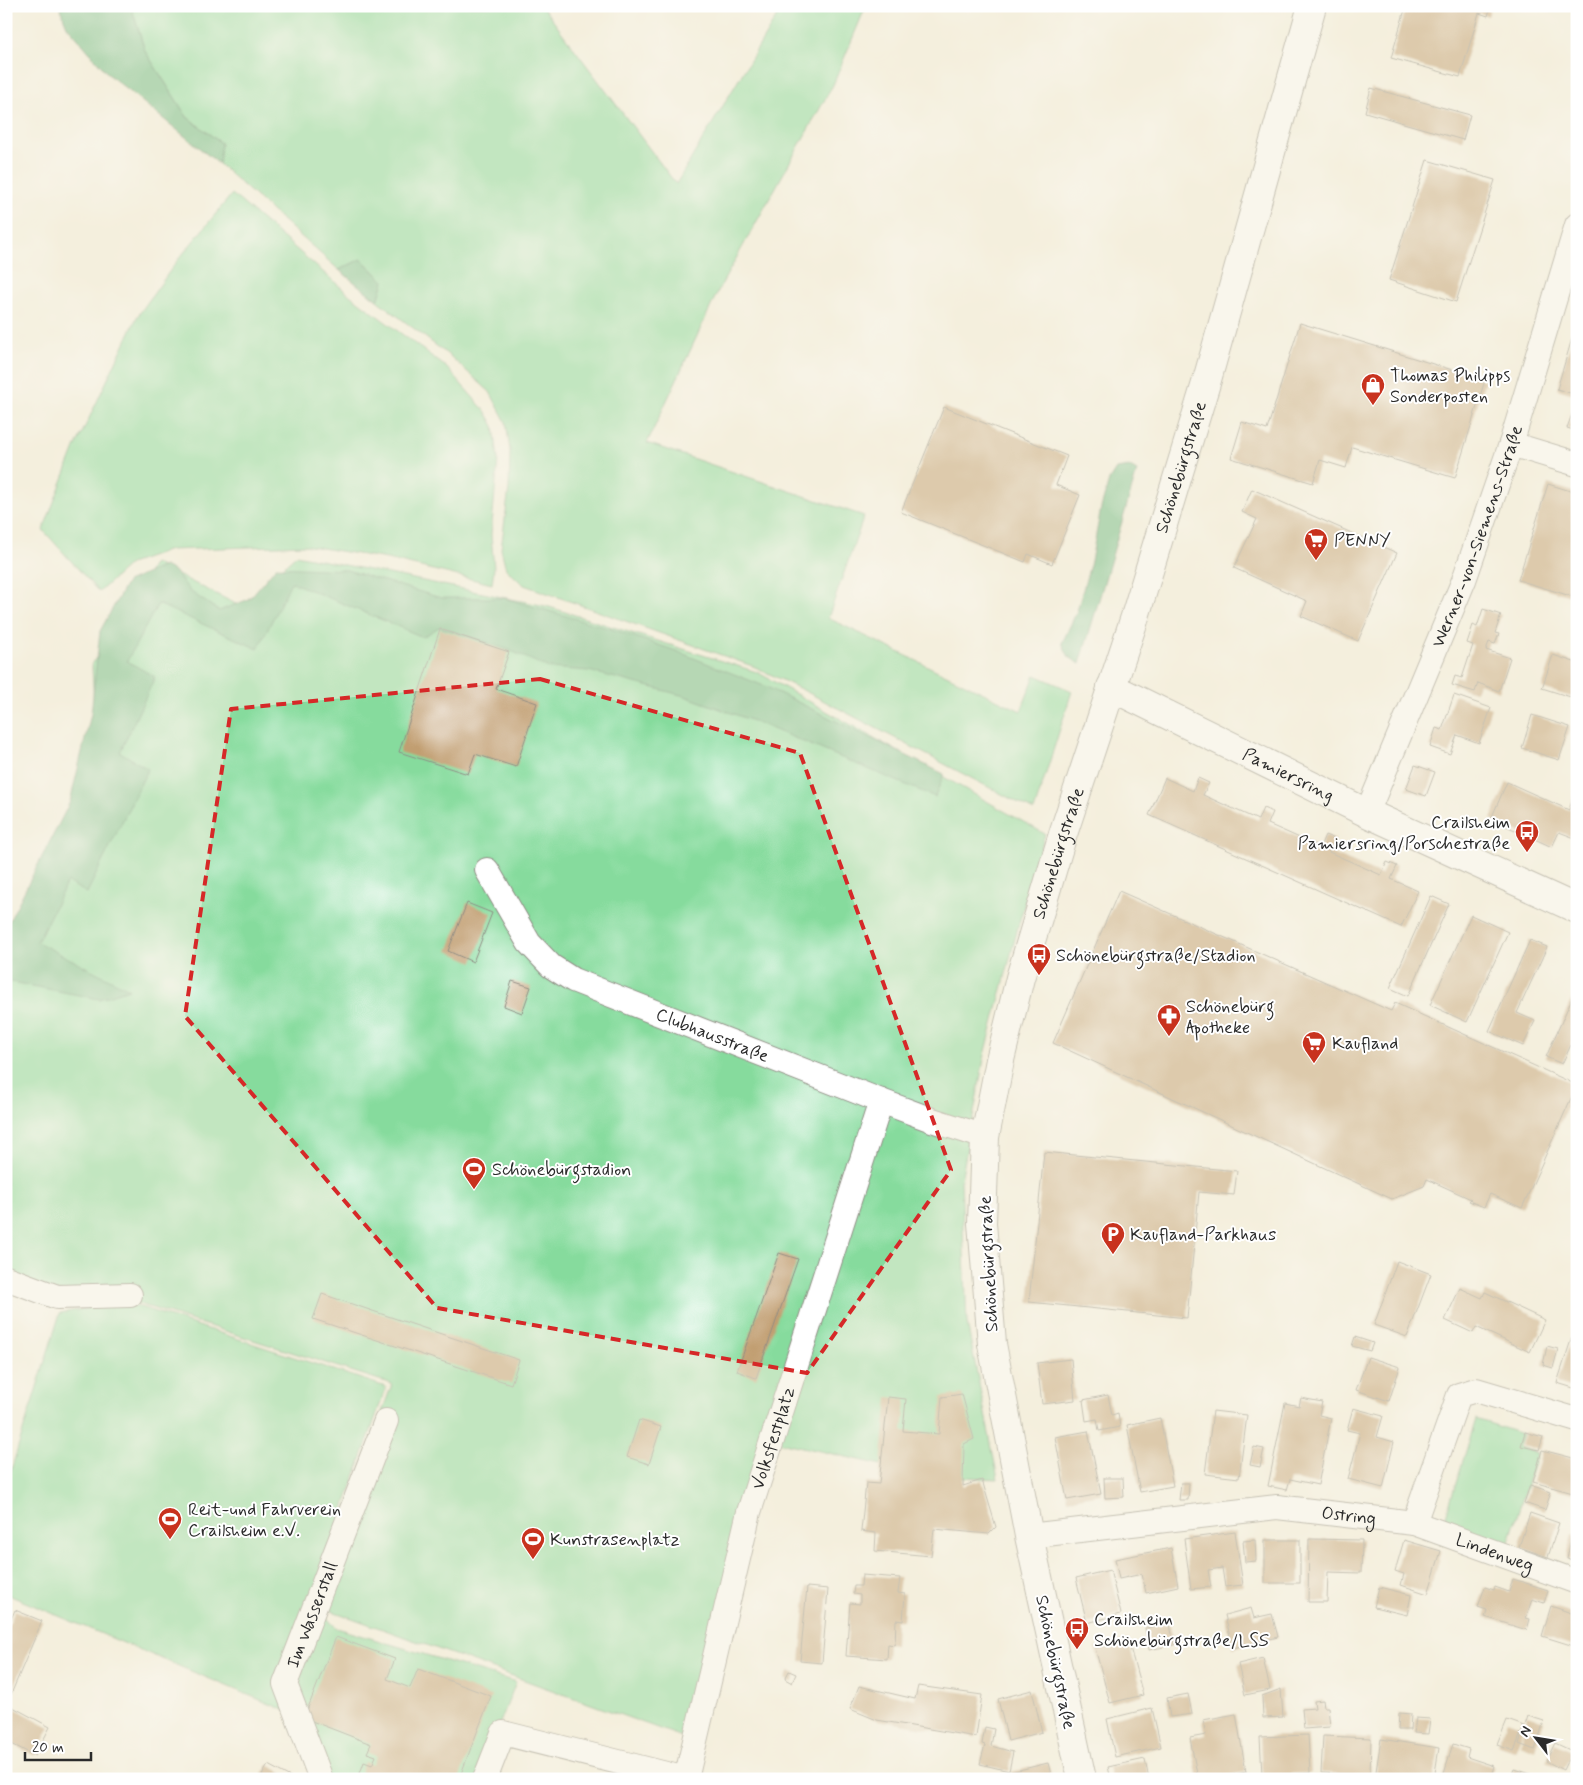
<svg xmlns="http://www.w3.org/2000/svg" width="1583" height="1785" font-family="Mynerve,sans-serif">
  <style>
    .green { fill: #86db9d; stroke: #588364 }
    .forest { fill: #6cbb84; stroke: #4c7358 }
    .building { fill: #c19e71 }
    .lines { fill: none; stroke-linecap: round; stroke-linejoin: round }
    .street-casing { stroke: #908d84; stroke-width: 26 }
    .secondary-casing { stroke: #908d84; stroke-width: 30 }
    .street { stroke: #fff; stroke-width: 24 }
    .secondary { stroke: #fff; stroke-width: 28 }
    .marked { fill: none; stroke: #d62828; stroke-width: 4; stroke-dasharray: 10 6; stroke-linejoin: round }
    .labels { text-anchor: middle; stroke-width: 4; stroke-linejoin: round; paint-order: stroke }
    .poi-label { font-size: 18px; fill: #2b2b2b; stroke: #fff; text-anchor: start }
    .street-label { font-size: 18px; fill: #2b2b2b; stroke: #fff }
  </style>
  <rect width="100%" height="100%" fill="#fff"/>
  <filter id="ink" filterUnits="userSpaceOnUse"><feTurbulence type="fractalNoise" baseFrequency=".02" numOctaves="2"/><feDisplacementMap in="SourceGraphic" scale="10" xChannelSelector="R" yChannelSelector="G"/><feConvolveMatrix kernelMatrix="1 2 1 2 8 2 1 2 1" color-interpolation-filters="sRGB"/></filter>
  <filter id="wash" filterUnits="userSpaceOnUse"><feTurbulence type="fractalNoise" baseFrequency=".0096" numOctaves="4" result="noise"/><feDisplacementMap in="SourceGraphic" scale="20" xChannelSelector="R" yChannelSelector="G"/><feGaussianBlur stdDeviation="1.12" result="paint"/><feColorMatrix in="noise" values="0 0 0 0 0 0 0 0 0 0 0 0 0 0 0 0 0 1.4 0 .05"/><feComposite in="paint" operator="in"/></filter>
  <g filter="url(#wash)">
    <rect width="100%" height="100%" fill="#f4efdd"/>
    <!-- green -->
    <g class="green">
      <polygon points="131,6 542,6 676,184 783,6 866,6 833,85 719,289 647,443 864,516 828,618 1021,711 1035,675 1072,691 1034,811 807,692 755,667 524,585 506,569 501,549 509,489 510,451 506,422 490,392 451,357 378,301 384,281 361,259 339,270 219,164 221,143 187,117 145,51"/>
      <polygon points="232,194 351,296 446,367 486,412 494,426 498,459 491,535 494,568 492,584 387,559 304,545 170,550 130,564 99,592 43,530 75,448 137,317 177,261"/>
      <polygon points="296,555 546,606 757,672 1045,834 1019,923 984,1059 961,1180 967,1323 998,1479 926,1475 771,1440 685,1738 313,1604 392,1384 130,1301 6,1285 6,946 97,778 92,664 154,563 240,606"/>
      <polygon points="125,1302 386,1387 311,1604 337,1628 516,1682 478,1779 314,1779 301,1717 6,1594 6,1486 60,1313"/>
      <polygon points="1476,1419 1522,1434 1518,1447 1537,1453 1507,1548 1442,1528"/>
    </g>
    <!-- forest -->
    <g class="forest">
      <polygon points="59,6 131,6 145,51 187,117 221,143 219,164 108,74 67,26"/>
      <polygon points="361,259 384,281 378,301 339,270"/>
      <polygon points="1130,467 1137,471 1080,664 1069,657 1062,643 1077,611 1091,561 1101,508 1109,480 1116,469"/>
      <polygon points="164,566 174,571 191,592 219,611 249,599 276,567 347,570 441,598 504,598 618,631 676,651 769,688 944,774 935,797 756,722 685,696 589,671 549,668 509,650 439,627 423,637 291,582 258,649 158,604 127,661 155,677 120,752 148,769 87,893 67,882 37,942 129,989 99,999 12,982 6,983 6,927 70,802 91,714 100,631 127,582"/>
    </g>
    <g id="blocks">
      <!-- building -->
      <g class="building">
        <polygon points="1406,6 1491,6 1488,16 1479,13 1460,77 1391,58"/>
        <polygon points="1371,88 1470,115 1463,140 1365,112"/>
        <polygon points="1427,160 1495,180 1456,302 1389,280"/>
        <polygon points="1300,323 1485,380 1455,478 1352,447 1346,468 1320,460 1313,483 1231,458 1242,422 1267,430"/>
        <polygon points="1576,325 1577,325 1577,395 1557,389"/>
        <polygon points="1577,400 1577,431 1567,428"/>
        <polygon points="944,407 1067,456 1056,485 1080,495 1052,564 1028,554 1025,562 901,512"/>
        <polygon points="1548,484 1577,493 1577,598 1518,580"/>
        <polygon points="1252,489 1397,553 1358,641 1301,616 1307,601 1234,568 1257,519 1242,512"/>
        <polygon points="1483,609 1501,615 1495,633 1499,634 1495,644 1489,642 1486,650 1510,658 1499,691 1478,683 1475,692 1452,685 1455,676 1462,678 1473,645 1467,643 1473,625 1477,627"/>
        <polygon points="440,629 509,652 496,689 537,703 516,767 475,754 468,774 399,752"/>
        <polygon points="1553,655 1577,663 1577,699 1542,688"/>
        <polygon points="1454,695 1491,708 1479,743 1457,735 1450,754 1430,747 1436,728 1442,730"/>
        <polygon points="1532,715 1570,727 1559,760 1522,748"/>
        <polygon points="1415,765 1435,772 1426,796 1406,789"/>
        <polygon points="1165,778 1193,791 1198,778 1209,783 1203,795 1258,820 1263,808 1273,812 1268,824 1320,847 1325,835 1335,839 1329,852 1381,875 1387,862 1397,866 1391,879 1418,891 1401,927 1149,815"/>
        <polygon points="1507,782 1569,810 1574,795 1577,796 1577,832 1575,838 1559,832 1552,847 1491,819"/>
        <polygon points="1119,891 1391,1011 1395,1003 1577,1085 1522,1208 1490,1194 1484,1207 1469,1201 1471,1199 1427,1179 1424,1186 1392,1199 1053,1043"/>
        <polygon points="1431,896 1449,904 1408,996 1390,988"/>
        <polygon points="467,903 492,913 473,962 448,951"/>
        <polygon points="1471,915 1508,932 1467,1022 1430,1005"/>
        <polygon points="1530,940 1547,947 1517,1013 1535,1021 1523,1046 1489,1031"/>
        <polygon points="512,981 531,987 522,1013 504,1006"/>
        <polygon points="1577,987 1577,1032 1562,1064 1546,1057"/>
        <polygon points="1044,1152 1237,1171 1234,1195 1199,1192 1187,1318 1029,1302"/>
        <polygon points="779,1253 798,1259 756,1378 737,1371"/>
        <polygon points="1397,1261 1431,1274 1407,1337 1374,1325"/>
        <polygon points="1460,1288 1482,1298 1485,1292 1545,1320 1530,1352 1476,1327 1473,1333 1445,1320"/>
        <polygon points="322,1294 519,1360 511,1384 313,1319"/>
        <polygon points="1355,1337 1373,1343 1370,1351 1352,1346"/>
        <polygon points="1572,1337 1577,1339 1577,1389 1557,1383"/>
        <polygon points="1547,1346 1558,1349 1553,1368 1543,1365"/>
        <polygon points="1368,1357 1400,1367 1389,1401 1356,1390"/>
        <polygon points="1071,1359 1075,1400 1042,1404 1037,1363"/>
        <polygon points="962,1394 974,1439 964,1444 963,1486 982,1480 996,1527 989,1534 934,1529 931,1556 875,1551 876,1533 861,1531 866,1483 879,1484 888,1397 906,1399 903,1431 939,1434 942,1397"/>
        <polygon points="1108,1395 1112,1415 1118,1413 1120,1427 1099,1431 1097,1419 1086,1421 1083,1400"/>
        <polygon points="1301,1398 1322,1402 1319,1415 1331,1418 1318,1485 1290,1479 1287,1490 1268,1486 1285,1403 1299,1406"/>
        <polygon points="1353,1408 1383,1416 1377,1437 1394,1442 1383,1488 1348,1479 1360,1433 1347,1430"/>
        <polygon points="1213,1411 1247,1415 1239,1478 1205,1474"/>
        <polygon points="1160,1418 1173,1486 1140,1492 1127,1425"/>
        <polygon points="639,1420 661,1427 649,1464 627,1457"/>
        <polygon points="1088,1431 1101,1494 1067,1500 1055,1437"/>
        <polygon points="1525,1432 1543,1437 1539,1450 1521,1446"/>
        <polygon points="1254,1447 1264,1449 1260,1467 1250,1465"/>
        <polygon points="1542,1450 1577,1459 1577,1480 1573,1493 1533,1482"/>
        <polygon points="1104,1478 1123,1478 1124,1497 1105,1498"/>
        <polygon points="1181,1483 1189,1483 1188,1500 1179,1500"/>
        <polygon points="1530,1485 1551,1492 1545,1510 1524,1503"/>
        <polygon points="1530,1513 1559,1523 1548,1557 1519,1547"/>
        <polygon points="1235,1532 1243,1585 1225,1587 1222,1568 1208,1570 1211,1587 1191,1589 1184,1539"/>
        <polygon points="1572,1534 1577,1535 1577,1561 1567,1559"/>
        <polygon points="1309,1539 1362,1540 1361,1573 1328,1572 1327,1602 1308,1602"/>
        <polygon points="1255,1540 1256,1561 1245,1562 1243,1541"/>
        <rect x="1265" y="1540" width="35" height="43"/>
        <polygon points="1404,1540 1441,1551 1428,1594 1401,1585 1404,1574 1395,1571"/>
        <polygon points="1171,1548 1178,1586 1146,1593 1142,1574 1119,1579 1115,1559"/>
        <polygon points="1110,1570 1121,1614 1087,1623 1076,1578"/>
        <polygon points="862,1575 900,1578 898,1593 905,1594 903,1621 896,1620 895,1645 888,1644 887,1659 846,1656 850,1603 860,1604 860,1595 853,1594 854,1586 861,1586"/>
        <polygon points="1513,1579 1548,1590 1544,1603 1532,1599 1526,1618 1530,1619 1527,1630 1485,1617 1487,1610 1478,1607 1485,1587 1494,1590 1495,1587 1509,1592"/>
        <polygon points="807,1587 828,1589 822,1663 800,1661"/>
        <polygon points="1379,1587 1411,1595 1407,1615 1374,1607"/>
        <polygon points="1551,1606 1577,1615 1577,1647 1542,1636"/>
        <polygon points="1251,1608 1254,1618 1272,1614 1278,1637 1233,1648 1225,1615"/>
        <polygon points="15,1610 42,1621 6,1706 6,1631"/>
        <polygon points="1170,1624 1174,1645 1149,1650 1145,1628"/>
        <polygon points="336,1637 395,1659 387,1679 410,1688 418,1669 491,1696 459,1779 358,1779 364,1762 372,1765 376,1756 367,1753 371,1744 304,1718"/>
        <polygon points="1128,1640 1143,1695 1110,1703 1095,1648"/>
        <polygon points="1263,1658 1270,1690 1245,1695 1238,1664"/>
        <polygon points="789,1671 796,1674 792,1683 785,1679"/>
        <polygon points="859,1686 915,1699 918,1686 982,1695 976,1737 877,1720 850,1709"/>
        <polygon points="1281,1689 1283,1717 1263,1718 1262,1696"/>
        <polygon points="1032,1690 1042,1732 1008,1741 998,1699"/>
        <polygon points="1188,1694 1192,1714 1170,1717 1167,1698"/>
        <polygon points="1323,1700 1324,1707 1328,1707 1330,1727 1304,1729 1302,1709 1315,1708 1314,1701"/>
        <polygon points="9,1705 50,1727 35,1756 6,1741 6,1711"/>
        <polygon points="1152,1708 1161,1747 1115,1757 1107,1719"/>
        <polygon points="1399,1713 1411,1714 1410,1730 1398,1730"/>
        <polygon points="1236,1714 1246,1772 1210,1779 1198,1779 1190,1738 1206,1735 1203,1720"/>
        <polygon points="1528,1716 1544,1721 1535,1750 1519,1744"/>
        <polygon points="1416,1718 1430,1719 1428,1734 1414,1733"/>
        <polygon points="1507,1720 1524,1726 1514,1751 1497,1745"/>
        <polygon points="985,1727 994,1729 991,1746 1013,1752 1009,1771 980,1764 985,1745 982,1744"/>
        <polygon points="1308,1735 1310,1773 1262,1775 1260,1737"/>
        <polygon points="1323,1736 1371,1738 1370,1775 1321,1773"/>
        <polygon points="1381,1739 1439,1748 1434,1779 1375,1778"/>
        <polygon points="1555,1743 1572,1751 1563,1770 1546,1761"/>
        <polygon points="1453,1744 1469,1749 1467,1757 1494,1766 1490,1779 1442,1779"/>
        <polygon points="1145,1759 1149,1779 1111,1779 1108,1767"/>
        <polygon points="1048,1763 1052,1779 1013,1779 1011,1772"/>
        <polygon points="268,1765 294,1779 260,1779"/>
        <polygon points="1514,1769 1542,1778 1542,1779 1510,1779"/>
      </g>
    </g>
  </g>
  <g filter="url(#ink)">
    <use href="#blocks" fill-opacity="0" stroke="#908d84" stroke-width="1"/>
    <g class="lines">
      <!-- street casing -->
      <g class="street-casing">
        <g id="street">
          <polyline points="1511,444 1577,464"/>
          <path id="s1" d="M1367,813L1464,580L1511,444L1577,225"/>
          <path id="s2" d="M487,870L529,943L551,966L573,980L881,1101L932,1120L985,1137"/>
          <polyline points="6,1278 57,1297 130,1295"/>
          <path id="s3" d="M1414,1523L1577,1582"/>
          <path id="s4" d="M1029,1536L1277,1507L1414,1523L1459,1395L1476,1390L1577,1420"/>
          <path id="s5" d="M321,1779L285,1684L386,1421"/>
          <polyline points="485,1779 503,1733 686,1779"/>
          <path id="s6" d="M686,1779L749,1512L881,1101"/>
        </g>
      </g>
      <!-- secondary casing -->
      <g class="secondary-casing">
        <g id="secondary">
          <path id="s7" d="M1111,687L1367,813L1577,909"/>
          <path id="s8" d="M1082,1779L1029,1536L992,1344L982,1223L985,1137L1000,1060L1020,978L1063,834L1134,620L1207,380L1312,6"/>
        </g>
      </g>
      <!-- street -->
      <use href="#street" class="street"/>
      <!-- secondary -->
      <use href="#secondary" class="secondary"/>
    </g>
  </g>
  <!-- marked area -->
  <path d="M0 0H1583V1785H0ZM540,679L800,753L951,1170L807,1373L437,1308L185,1016L231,709Z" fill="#f4efdd" fill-opacity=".55" fill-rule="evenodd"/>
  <path class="marked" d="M540,679L800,753L951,1170L807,1373L437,1308L185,1016L231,709Z"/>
  <!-- icons -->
  <defs>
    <g id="shop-pin" transform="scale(1.25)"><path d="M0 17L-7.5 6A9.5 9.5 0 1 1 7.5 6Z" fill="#c8321e" stroke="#fff"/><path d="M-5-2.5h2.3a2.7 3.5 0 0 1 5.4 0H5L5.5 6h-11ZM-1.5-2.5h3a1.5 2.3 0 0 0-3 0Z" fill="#fff"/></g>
    <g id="supermarket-pin" transform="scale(1.25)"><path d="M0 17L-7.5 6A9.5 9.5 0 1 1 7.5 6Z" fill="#c8321e" stroke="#fff"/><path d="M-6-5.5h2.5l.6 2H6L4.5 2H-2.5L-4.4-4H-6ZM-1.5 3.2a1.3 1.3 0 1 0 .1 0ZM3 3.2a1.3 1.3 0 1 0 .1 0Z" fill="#fff"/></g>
    <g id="bus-pin" transform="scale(1.25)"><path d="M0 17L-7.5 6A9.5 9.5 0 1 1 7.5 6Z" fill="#c8321e" stroke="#fff"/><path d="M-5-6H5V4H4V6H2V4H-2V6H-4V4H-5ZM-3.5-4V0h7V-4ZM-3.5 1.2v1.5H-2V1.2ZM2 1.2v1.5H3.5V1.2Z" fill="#fff"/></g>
    <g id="pharmacy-pin" transform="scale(1.25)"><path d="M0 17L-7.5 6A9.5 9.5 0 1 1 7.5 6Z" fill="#c8321e" stroke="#fff"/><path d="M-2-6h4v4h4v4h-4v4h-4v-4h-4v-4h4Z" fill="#fff"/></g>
    <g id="stadium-pin" transform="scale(1.25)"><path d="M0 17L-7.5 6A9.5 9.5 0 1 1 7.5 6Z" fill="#c8321e" stroke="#fff"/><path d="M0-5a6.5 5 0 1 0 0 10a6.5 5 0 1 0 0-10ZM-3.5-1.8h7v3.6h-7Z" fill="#fff"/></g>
    <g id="parking-pin" transform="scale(1.25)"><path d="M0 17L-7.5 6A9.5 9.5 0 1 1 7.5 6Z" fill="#c8321e" stroke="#fff"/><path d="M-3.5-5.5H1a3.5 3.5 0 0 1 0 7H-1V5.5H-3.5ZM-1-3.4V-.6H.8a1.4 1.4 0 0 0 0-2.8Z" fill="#fff"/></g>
  </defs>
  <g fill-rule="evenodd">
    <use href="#shop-pin" x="1373" y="385"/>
    <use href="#supermarket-pin" x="1316" y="540"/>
    <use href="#bus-pin" x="1527" y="832"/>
    <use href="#bus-pin" x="1039" y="955"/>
    <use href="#pharmacy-pin" x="1169" y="1016"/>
    <use href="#supermarket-pin" x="1314" y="1043"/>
    <use href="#stadium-pin" x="474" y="1169"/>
    <use href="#parking-pin" x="1113" y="1234"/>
    <use href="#stadium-pin" x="170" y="1519"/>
    <use href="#stadium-pin" x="533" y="1539"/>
    <use href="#bus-pin" x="1077" y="1629"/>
  </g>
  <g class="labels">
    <!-- poi labels -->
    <g class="poi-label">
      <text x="1390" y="381">Thomas Philipps<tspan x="1390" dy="21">Sonderposten</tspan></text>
      <text x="1334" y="546">PENNY</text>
      <text x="1510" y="828" text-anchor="end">Crailsheim<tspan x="1510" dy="21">Pamiersring/Porschestraße</tspan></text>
      <text x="1056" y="961">Schönebürgstraße/Stadion</text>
      <text x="1186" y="1012">Schönebürg<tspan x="1186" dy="21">Apotheke</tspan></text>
      <text x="1332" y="1049">Kaufland</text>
      <text x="492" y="1175">Schönebürgstadion</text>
      <text x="1130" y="1240">Kaufland-Parkhaus</text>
      <text x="188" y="1515">Reit-und Fahrverein<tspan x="188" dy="21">Crailsheim e.V.</tspan></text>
      <text x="550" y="1545">Kunstrasenplatz</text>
      <text x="1094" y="1625">Crailsheim<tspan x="1094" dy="21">Schönebürgstraße/LSS</tspan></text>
    </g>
    <!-- street labels -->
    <g class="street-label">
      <text dy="6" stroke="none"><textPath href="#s8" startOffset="1350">Schönebürgstraße</textPath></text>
      <text dy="6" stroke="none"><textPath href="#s1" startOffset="298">Werner-von-Siemens-Straße</textPath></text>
      <text dy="6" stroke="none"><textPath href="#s7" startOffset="198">Pamiersring</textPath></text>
      <text dy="6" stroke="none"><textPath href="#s8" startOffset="945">Schönebürgstraße</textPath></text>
      <text dy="6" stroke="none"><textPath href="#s2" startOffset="292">Clubhausstraße</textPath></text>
      <text transform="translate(988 1264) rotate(-93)" y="6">Schönebürgstraße</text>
      <text dy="6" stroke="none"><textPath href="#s6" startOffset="352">Volksfestplatz</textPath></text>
      <text dy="6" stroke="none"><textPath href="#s4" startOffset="322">Ostring</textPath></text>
      <text dy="6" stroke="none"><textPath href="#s3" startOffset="86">Lindenweg</textPath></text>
      <text dy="6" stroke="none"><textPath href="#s5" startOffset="176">Im Wasserstall</textPath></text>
      <text transform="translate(1056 1662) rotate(78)" y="6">Schönebürgstraße</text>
    </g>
  </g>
  <!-- margin -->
  <rect width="1583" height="1785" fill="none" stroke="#fff" stroke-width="25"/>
  <!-- north arrow -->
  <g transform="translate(1536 1738) rotate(301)" stroke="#ffffff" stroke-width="4" paint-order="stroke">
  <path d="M0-4L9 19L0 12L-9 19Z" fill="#2b2b2b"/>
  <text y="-8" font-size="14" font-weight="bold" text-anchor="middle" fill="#2b2b2b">N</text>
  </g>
  <!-- scale -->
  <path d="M25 1752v8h66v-8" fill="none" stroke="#2b2b2b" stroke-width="2.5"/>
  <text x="32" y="1752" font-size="15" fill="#2b2b2b" stroke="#ffffff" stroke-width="4" paint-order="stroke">20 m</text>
</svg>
